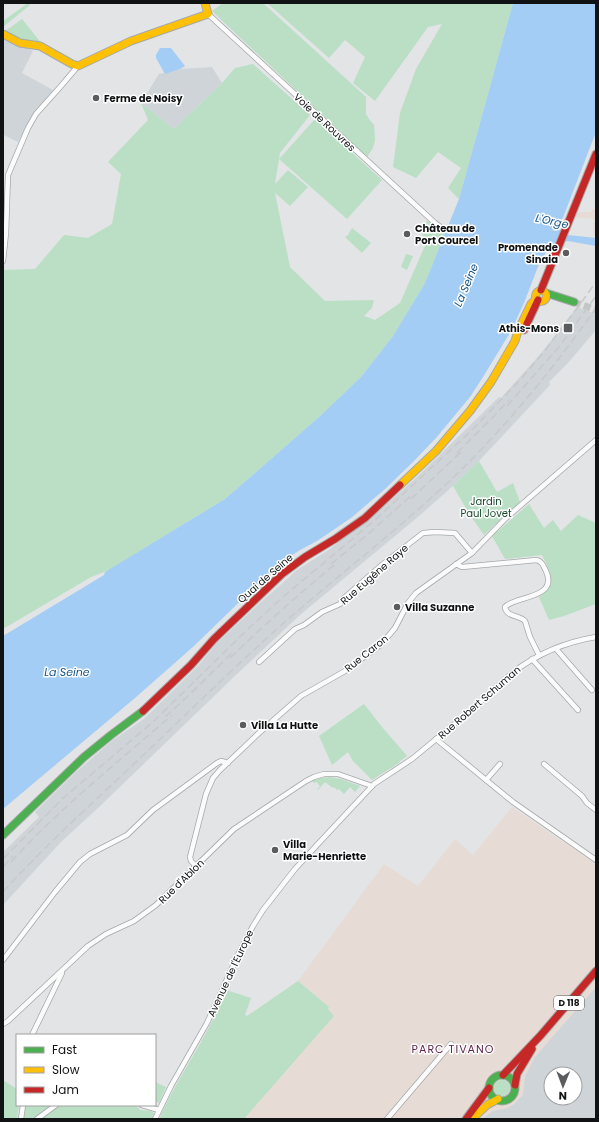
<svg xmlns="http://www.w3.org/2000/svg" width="599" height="1122" font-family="Poppins,sans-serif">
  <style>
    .commercial { fill: #e6dcd5; fill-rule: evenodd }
    .built { fill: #ced4d8; fill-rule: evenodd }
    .green { fill: #badfc5 }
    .water { fill: #a4cdf5 }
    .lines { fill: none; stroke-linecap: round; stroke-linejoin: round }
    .secondary-tunnel { stroke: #c3c4c6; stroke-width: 7; stroke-dasharray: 7 3.5; stroke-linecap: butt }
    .street-casing { stroke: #a6a8a9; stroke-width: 6 }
    .fast-casing { stroke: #a6a8a9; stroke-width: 9 }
    .slow-casing { stroke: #a6a8a9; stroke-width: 9 }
    .jam-casing { stroke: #a6a8a9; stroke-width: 9 }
    .street { stroke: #fbfbfb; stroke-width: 4.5 }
    .fast { stroke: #4caf50; stroke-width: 7 }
    .slow { stroke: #ffc107; stroke-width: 7 }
    .jam { stroke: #c62828; stroke-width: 7 }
    .rail { stroke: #c8c9c9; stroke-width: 1.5; stroke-dasharray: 8 4; stroke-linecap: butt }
    .poi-dot { fill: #5a5c5d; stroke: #fff; stroke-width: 1.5 }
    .labels { text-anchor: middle; stroke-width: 3; stroke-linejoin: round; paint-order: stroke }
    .shield { fill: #fff; stroke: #58595a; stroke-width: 1 }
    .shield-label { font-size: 9px; font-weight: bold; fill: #111213 }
    .poi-label { font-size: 10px; font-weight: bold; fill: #111213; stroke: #fff; text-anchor: start }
    .street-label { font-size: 10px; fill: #111213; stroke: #fff }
    .park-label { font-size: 10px; fill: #184a29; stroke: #fff }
    .water-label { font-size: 11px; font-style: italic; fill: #175488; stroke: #fff }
    .neighbourhood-label { font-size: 11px; letter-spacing: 1px; fill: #5d254f; stroke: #fff }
  </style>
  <rect width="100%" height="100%" fill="#e2e4e6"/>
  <!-- commercial -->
  <g class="commercial">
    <polygon points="592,209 596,209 596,236 593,234 593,224 595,220 589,218 575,218 577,212 591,212"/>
    <path d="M512,807L596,864V1119H244L334,1016L328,1009L329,1007L298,981L384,864L418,886L455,839L473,855ZM551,1074H575V1098H551Z"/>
  </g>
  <!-- built -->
  <g class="built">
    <polygon points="3,37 33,51 22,73 53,90 33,115 18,142 4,135 3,133"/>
    <polygon points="212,67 222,83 174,129 141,103 159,74 181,69"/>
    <polygon points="577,307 596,314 596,330 567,364 549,382 550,385 479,461 453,486 419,516 300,615 237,674 99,807 61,842 3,905 3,852 39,817 35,812 75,773 113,740 144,719 198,666 217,643 259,604 297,570 330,549 379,511 417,477 499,397 501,398 543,351"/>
    <path d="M596,987V1119H482L493,1111L507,1108L513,1105L523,1095L525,1076L535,1057ZM551,1074H575V1098H551Z"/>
  </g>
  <!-- green -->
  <g class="green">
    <polygon points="28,3 30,5 3,27 3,21"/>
    <polygon points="223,3 263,3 366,97 366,114 369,119 374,125 375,140 373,148 367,157 212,11"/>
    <polygon points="267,3 513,3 459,199 448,188 461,168 438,152 416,178 393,167 400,113 416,69 442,24 428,27 375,101 353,83 365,57 345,40 329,58"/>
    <polygon points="22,19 42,44 21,40 4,32"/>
    <polygon points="253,64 310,115 280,153 279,159 315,119 382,180 347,219 279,159 275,184 288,170 308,187 290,206 275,193 290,267 325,301 374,300 372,308 364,316 375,320 400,303 427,241 420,231 427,221 446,232 425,283 393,336 361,377 319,417 225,499 109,570 91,577 3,629 3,285 4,270 35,269 64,235 88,238 112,224 121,174 108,162 148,120 141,103 174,129 222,83 235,68"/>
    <polygon points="352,228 371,243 362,253 345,237 348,235"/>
    <polygon points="406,254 413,256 407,270 401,267"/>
    <polygon points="479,461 497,492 513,483 520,502 505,516 501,517 500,520 484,535 470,515 453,486"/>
    <path d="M529,504L544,528L553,520L561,531L578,515L596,523V604L564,616L549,620L539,597C558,586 550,571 542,555L505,559L492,536Z"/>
    <polygon points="364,704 382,727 407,756 400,761 399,763 372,780 353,761 348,752 332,765 319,736"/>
    <polygon points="330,777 341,779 360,786 355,792 350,787 344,794 339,789 337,790 334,787 333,788 325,782 318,790 317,789 320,787 317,782 314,783 312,781 320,778"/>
    <path d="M298,981L329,1007L328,1009L334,1016L244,1119H159C179,1074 209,1036 226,990L251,998L245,1015L247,1016Z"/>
    <circle cx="502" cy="1088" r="8"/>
    <polygon points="3,1080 17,1089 17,1105 19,1105 17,1119 3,1119"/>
    <polygon points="155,1082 166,1087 159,1103 155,1101"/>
    <polygon points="23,1105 51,1105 52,1106 33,1119 22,1119"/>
    <polygon points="59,1105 62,1105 64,1107 66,1105 134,1105 139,1108 139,1110 151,1111 154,1113 152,1119 40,1119"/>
  </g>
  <!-- water -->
  <g class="water">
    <polygon points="513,3 596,3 596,127 595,129 596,132 559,228 559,229 568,235 596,238 596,246 568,241 553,245 548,249 539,264 524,303 511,331 483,377 470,397 436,438 412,463 385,489 351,518 317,541 300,550 285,560 268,574 194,646 135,698 3,809 3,636 104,575 105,572 225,499 319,417 361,377 393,336 425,283 459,199"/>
    <polygon points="160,48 171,48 185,66 180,69 165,74 156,58 156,55"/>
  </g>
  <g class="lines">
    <!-- secondary-tunnel -->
    <polyline class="secondary-tunnel" points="574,302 596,310"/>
    <!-- street casing -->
    <g class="street-casing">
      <g id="street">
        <polyline points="208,14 435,223 443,229"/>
        <polyline points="3,261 6,233 8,175 28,128 36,114 61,86 78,66"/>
        <path d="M456,564L462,567L536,560C542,561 543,565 546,571C559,599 514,596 505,607C506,617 519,615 525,621L530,637L539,655"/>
        <polyline points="556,648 557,650 592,690"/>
        <polyline points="532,659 578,710"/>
        <polyline points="259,662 295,629 304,625 322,612 340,604 343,599 383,564 423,533 435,532 455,533 472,553"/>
        <polyline points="436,739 513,802 596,860"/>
        <polyline points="544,764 582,796 587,803 596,810"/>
        <polyline points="486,780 500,764"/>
        <polyline points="196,866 191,861 190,857 206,794 213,778 220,770 260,732 301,696 345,671 379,646 390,634 395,628 408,603 416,593 472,553 506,518 596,440"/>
        <polyline points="3,960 55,892 80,862 90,854 127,835 153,810 217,763 221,761 228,763"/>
        <polyline points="3,1024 8,1021 88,946 106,934 134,921 156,905 234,829 306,781 314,777 324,774 338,774 372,786"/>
        <polyline points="32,1035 62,973"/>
        <polyline points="142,1105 159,1110"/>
        <polyline points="21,1119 23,1105"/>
        <polyline points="37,1119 56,1105"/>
        <path d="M155,1119L171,1086L207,1023L239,953L253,926L263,910L295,869L317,845L374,784L412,759L469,712L512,673C537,654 565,642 596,637"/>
        <polyline points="387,1119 451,1044"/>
      </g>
    </g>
    <!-- fast casing -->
    <g class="fast-casing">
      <g id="fast">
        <polyline points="546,293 574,302"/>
        <polyline points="3,835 84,757 111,735 143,711"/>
        <circle cx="502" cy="1088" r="13"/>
      </g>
    </g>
    <!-- slow casing -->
    <g class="slow-casing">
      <g id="slow">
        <polyline points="3,34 20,43 40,46 72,64 78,66 131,41 208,14 205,3"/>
        <circle cx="541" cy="296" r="5.5"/>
        <polyline points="400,485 436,451 470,411 491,382 515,341 518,331 531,304 536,299"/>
        <polyline points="472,1119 487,1105 498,1099"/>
      </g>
    </g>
    <!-- jam casing -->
    <g class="jam-casing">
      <g id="jam">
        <polyline points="541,290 596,154"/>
        <polyline points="524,330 538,300"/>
        <polyline points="143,711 191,665 214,639 282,574 305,557 335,539 365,518 400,485"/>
        <polyline points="503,1075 541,1035 596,971"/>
        <polyline points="515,1085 517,1074 532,1049"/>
        <polyline points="466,1119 489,1088"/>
      </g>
    </g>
    <!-- street -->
    <use href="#street" class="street"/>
    <!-- fast -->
    <use href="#fast" class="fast"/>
    <!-- slow -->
    <use href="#slow" class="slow"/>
    <!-- jam -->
    <use href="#jam" class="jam"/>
    <!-- rail -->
    <g class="rail">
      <polyline points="507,406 559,347 596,296"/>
      <polyline points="457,453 493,417 509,400"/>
      <polyline points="411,499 463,450"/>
      <polyline points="331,564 368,534 413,494"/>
      <path d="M230,658C265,624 300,593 338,562"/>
      <polyline points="165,717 187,697 233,652"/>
      <polyline points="3,859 61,800 153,722 248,629 283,597 375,520 473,429 520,380 543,353 578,307 596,282"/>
      <path d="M11,862C60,808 117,763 172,715"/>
      <polyline points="3,867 13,856"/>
      <path d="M3,892C45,845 92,804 138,760C190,711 240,661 294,614C349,567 407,522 459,472C510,422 555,366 596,308"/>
    </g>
  </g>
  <!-- markers -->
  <g class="poi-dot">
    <circle cx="96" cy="98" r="4"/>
    <circle cx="407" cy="234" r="4"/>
    <circle cx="566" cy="253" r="4"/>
    <rect x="563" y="323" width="10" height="10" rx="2"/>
    <circle cx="397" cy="607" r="4"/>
    <circle cx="243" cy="725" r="4"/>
    <circle cx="275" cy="850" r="4"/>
  </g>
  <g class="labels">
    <!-- shield labels -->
    <rect class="shield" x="554" y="996" width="30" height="14" rx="3"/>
    <g class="shield-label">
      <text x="569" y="1006">D 118</text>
    </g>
    <!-- poi labels -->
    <g class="poi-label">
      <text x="104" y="102">Ferme de Noisy</text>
      <text x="415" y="232">Château de<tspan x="415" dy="12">Port Courcel</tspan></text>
      <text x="558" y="251" text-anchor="end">Promenade<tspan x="558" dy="12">Sinaia</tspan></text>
      <text x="559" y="332" text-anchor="end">Athis-Mons</text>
      <text x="405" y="611">Villa Suzanne</text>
      <text x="251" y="729">Villa La Hutte</text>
      <text x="283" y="848">Villa<tspan x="283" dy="12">Marie-Henriette</tspan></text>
    </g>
    <!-- street labels -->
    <g class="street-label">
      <text transform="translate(325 122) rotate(43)" y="4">Voie de Rouvres</text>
      <text transform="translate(374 574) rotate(-41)" y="4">Rue Eugène Raye</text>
      <text transform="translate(265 578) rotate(-41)" y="4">Quai de Seine</text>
      <text transform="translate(366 653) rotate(-39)" y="4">Rue Caron</text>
      <text transform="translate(479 702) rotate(-41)" y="4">Rue Robert Schuman</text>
      <text transform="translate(181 881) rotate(-44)" y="4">Rue d'Ablon</text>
      <text transform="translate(230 973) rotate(-65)" y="4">Avenue de l'Europe</text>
    </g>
    <!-- park labels -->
    <g class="park-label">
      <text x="486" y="505">Jardin<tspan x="486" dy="12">Paul Jovet</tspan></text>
    </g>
    <!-- water labels -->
    <g class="water-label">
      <text transform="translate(552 221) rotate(12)" y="4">L'Orge</text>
      <text transform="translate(466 285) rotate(-67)" y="4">La Seine</text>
      <text x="67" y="676">La Seine</text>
    </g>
    <!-- neighbourhood labels -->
    <g class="neighbourhood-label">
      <text x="453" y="1053">PARC TIVANO</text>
    </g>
  </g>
  <!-- border -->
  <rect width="599" height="1122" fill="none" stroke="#111213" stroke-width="8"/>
  <!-- legend -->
  <rect x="16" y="1034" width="140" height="72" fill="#ffffff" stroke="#a0a0a1"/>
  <rect x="24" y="1047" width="20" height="6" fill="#4caf50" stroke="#a0a0a1"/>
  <text x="52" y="1054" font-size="12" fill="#111213">Fast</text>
  <rect x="24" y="1067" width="20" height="6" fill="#ffc107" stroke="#a0a0a1"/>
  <text x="52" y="1074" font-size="12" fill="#111213">Slow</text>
  <rect x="24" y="1087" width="20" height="6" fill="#c62828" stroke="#a0a0a1"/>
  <text x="52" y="1094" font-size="12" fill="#111213">Jam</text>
  <!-- north arrow -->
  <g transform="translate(563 1086) rotate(181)"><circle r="19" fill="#ffffff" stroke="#a0a0a1"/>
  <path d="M0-3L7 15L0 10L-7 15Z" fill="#5a5c5d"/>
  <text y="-6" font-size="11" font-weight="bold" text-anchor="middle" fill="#111213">N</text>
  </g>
</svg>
